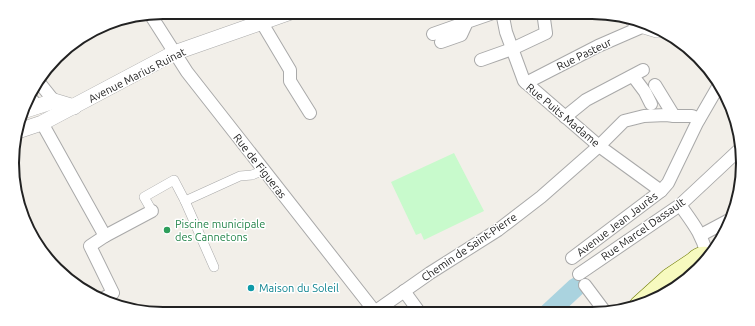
<svg xmlns="http://www.w3.org/2000/svg" width="755" height="326" font-family="Ubuntu,sans-serif">
  <style>
    .park { fill: #c8facc }
    .lines { fill: none; stroke-linecap: round; stroke-linejoin: round }
    .river { stroke: #aad3df; stroke-width: 19 }
    .pedestrian-casing { stroke: #a9a9a9; stroke-width: 10 }
    .minor-casing { stroke: #a9a9a9; stroke-width: 14 }
    .tertiary-casing { stroke: #a9a9a9; stroke-width: 16 }
    .secondary-casing { stroke: #707d05; stroke-width: 18 }
    .pedestrian { stroke: #fff; stroke-width: 9 }
    .minor { stroke: #fff; stroke-width: 12 }
    .tertiary { stroke: #fff; stroke-width: 15 }
    .secondary { stroke: #f7fabf; stroke-width: 17 }
    .leisure-dot { fill: #2e9e5b; stroke: #fff; stroke-width: 1.5 }
    .culture-dot { fill: #0f9aa8; stroke: #fff; stroke-width: 1.5 }
    .labels { text-anchor: middle; stroke-width: 3; stroke-linejoin: round; paint-order: stroke }
    .street-label { font-size: 11px; fill: #222; stroke: #fff }
    .leisure-label { font-size: 11px; fill: #27864d; stroke: #fff; text-anchor: start }
    .culture-label { font-size: 11px; fill: #0d838f; stroke: #fff; text-anchor: start }
    .rim { fill: none; stroke: #222; stroke-width: 2 }
  </style>
  <rect width="100%" height="100%" fill="#f2efe9"/>
  <!-- park -->
  <polygon class="park" points="454,153 484,211 424,240 421,233 416,235 391,182"/>
  <g class="lines">
    <!-- river -->
    <polyline class="river" points="548,313 576,287"/>
    <!-- pedestrian casing -->
    <g class="pedestrian-casing">
      <g id="pedestrian">
        <polyline points="185,201 214,267"/>
        <polyline points="152,211 144,197 174,180 185,201 240,176 252,175 264,170"/>
      </g>
    </g>
    <!-- minor casing -->
    <g class="minor-casing">
      <g id="minor">
        <polyline points="258,12 262,23 290,70 290,81 310,113"/>
        <polyline points="502,12 506,32 524,81 599,146 661,191"/>
        <polyline points="150,14 187,72 376,313"/>
        <polyline points="433,34 467,22"/>
        <polyline points="441,42 461,35 467,22 496,12"/>
        <polyline points="481,60 512,49 546,33 543,12"/>
        <polyline points="633,76 645,92 651,104"/>
        <polyline points="38,81 54,101"/>
        <polyline points="526,83 598,46 644,26"/>
        <polyline points="655,85 674,116"/>
        <polyline points="29,96 38,107"/>
        <polyline points="565,117 586,100 643,70"/>
        <polyline points="42,123 105,236 90,246 113,293 102,299"/>
        <path d="M680,205C692,222 703,235 707,256"/>
        <polyline points="701,235 731,219"/>
        <polyline points="105,236 152,211"/>
        <polyline points="572,258 661,191 668,183 697,123 719,85"/>
        <polyline points="579,274 680,205 741,148"/>
        <polyline points="585,285 606,313"/>
        <polyline points="404,291 420,313"/>
        <polyline points="373,313 430,273 498,230 541,197 599,146 624,121 644,116 666,115 674,116 692,116 699,119"/>
      </g>
    </g>
    <!-- tertiary casing -->
    <g class="tertiary-casing">
      <g id="tertiary">
        <polyline points="631,18 644,26 657,30"/>
        <polyline points="23,111 54,101 74,107"/>
        <polyline points="15,132 42,123 174,53 291,12"/>
      </g>
    </g>
    <!-- secondary casing -->
    <g class="secondary-casing">
      <g id="secondary">
        <path d="M691,270C691,260 699,253 709,256"/>
        <polyline points="638,305 669,277 693,261"/>
      </g>
    </g>
    <!-- pedestrian -->
    <use href="#pedestrian" class="pedestrian"/>
    <!-- minor -->
    <use href="#minor" class="minor"/>
    <!-- tertiary -->
    <use href="#tertiary" class="tertiary"/>
    <!-- secondary -->
    <use href="#secondary" class="secondary"/>
  </g>
  <!-- markers -->
  <circle class="leisure-dot" cx="167" cy="230" r="4"/>
  <circle class="culture-dot" cx="251" cy="288" r="4"/>
  <g class="labels">
    <!-- street labels -->
    <g class="street-label">
      <text transform="translate(584 54) rotate(-26)" y="4">Rue Pasteur</text>
      <text transform="translate(137 75) rotate(-27)" y="4">Avenue Marius Ruinat</text>
      <text transform="translate(563 115) rotate(40)" y="4">Rue Puits Madame</text>
      <text transform="translate(260 166) rotate(52)" y="4">Rue de Figueras</text>
      <text transform="translate(617 224) rotate(-37)" y="4">Avenue Jean Jaurès</text>
      <text transform="translate(643 229) rotate(-35)" y="4">Rue Marcel Dassault</text>
      <text transform="translate(469 247) rotate(-34)" y="4">Chemin de Saint-Pierre</text>
    </g>
    <!-- leisure labels -->
    <g class="leisure-label">
      <text x="175" y="228">Piscine municipale<tspan x="175" dy="13">des Cannetons</tspan></text>
    </g>
    <!-- culture labels -->
    <g class="culture-label">
      <text x="259" y="292">Maison du Soleil</text>
    </g>
  </g>
  <!-- crop -->
  <path d="M0 0H755V326H0ZM163 19H592A144 144 0 0 1 736 163V163A144 144 0 0 1 592 307H163A144 144 0 0 1 19 163V163A144 144 0 0 1 163 19Z" fill="#fff" fill-rule="evenodd"/>
  <path class="rim" d="M163 19H592A144 144 0 0 1 736 163V163A144 144 0 0 1 592 307H163A144 144 0 0 1 19 163V163A144 144 0 0 1 163 19Z"/>
</svg>
